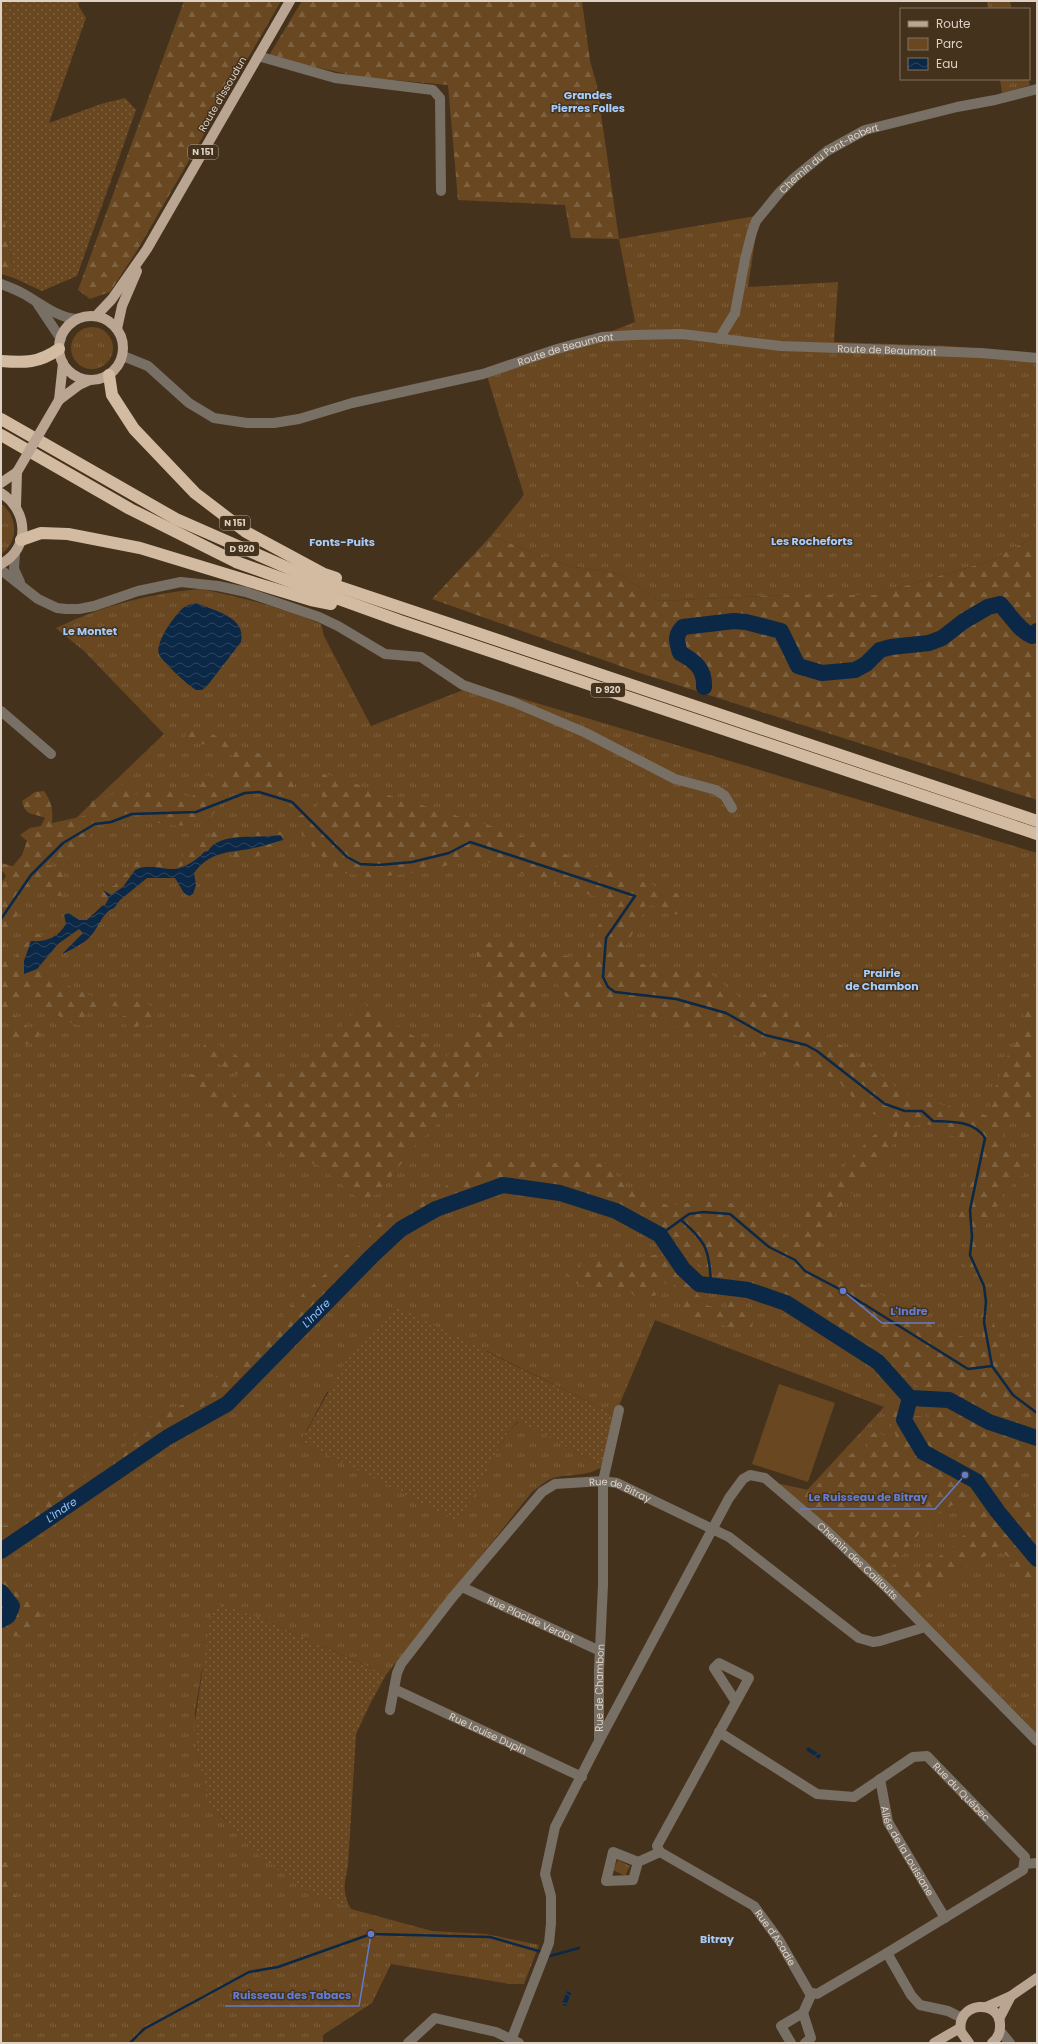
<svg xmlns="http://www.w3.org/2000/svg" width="1038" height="2044" font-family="Poppins,sans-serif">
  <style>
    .grass { fill: url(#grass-tufts) }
    .forest { fill: url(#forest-firs) }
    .park { fill: #694720 }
    .garden { fill: url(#garden-dots) }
    .water { fill: url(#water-waves) }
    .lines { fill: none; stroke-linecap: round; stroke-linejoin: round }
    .stream { stroke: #0b2847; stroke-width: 2.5 }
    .river { stroke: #0b2847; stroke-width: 16 }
    .minor { stroke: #786f65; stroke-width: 10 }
    .major { stroke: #b9a591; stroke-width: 10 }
    .highway { stroke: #d3bba2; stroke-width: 12 }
    .major-bridge { stroke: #b9a591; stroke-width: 10 }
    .labels { text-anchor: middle; stroke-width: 3; stroke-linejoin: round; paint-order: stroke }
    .shield { fill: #45321d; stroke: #b0a293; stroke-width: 1 }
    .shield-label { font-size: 9px; font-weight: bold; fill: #ded2c5 }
    .street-label { font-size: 10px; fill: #ded2c5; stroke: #45321d }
    .neighbourhood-label { font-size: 11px; font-weight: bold; fill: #a4cdfd; stroke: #45321d }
    .water-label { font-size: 11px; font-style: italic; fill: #97c2f5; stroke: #45321d }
    .leader { fill: none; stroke: #617cd1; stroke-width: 1.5 }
    .callout-dot { fill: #617cd1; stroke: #45321d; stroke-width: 1.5 }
    .callout-label { font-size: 11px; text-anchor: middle; font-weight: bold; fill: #617cd1; stroke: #45321d; stroke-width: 3; stroke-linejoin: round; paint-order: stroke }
  </style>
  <defs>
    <pattern id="grass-tufts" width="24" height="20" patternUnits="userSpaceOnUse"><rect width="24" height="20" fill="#694720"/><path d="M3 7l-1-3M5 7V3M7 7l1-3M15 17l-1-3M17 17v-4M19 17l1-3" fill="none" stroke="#7e613f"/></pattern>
    <pattern id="forest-firs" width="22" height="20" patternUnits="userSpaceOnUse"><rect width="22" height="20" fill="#694720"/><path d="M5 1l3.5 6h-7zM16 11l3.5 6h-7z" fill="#7e613f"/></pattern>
    <pattern id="garden-dots" width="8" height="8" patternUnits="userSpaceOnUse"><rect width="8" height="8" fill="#694720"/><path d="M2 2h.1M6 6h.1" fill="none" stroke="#7e613f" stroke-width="1.8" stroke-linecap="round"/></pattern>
    <pattern id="water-waves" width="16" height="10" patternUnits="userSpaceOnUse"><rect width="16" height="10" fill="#0b2847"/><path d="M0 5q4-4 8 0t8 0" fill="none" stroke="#2e4660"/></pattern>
  </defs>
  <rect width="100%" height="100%" fill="#45321d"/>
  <!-- grass -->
  <g class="grass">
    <polygon points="987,1 1010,1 1011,9 988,9"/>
    <polygon points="1000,79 1028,79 1030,85 1002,93"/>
    <polygon points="756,216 756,234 748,287 838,282 834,342 949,346 1037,354 1037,535 990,561 874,595 788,595 658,601 620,574 568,566 491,536 524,495 487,376 556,353 635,322 619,239"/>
    <circle cx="92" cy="348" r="21"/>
    <path d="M1,504C18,515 19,543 1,554Z"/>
    <path d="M200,589C242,597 282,608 321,624L324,636L371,726L476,685L1037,853V1734L888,1582L798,1500L884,1407L655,1320L615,1415L487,1351L327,1392L301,1441L459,1521L508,1432L519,1421L603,1466C590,1476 573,1474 557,1477C547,1479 540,1486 532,1492L386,1675L265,1620L202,1670L195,1712L196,1747L210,1802L224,1819L351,1909L432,1931L486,1934L539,1945L524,1984H510L391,1964L372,2003L323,2035V2043H1V1902L16,1896L6,1861L1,1863V911L51,842L164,734L84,651L56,628C101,606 151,593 200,589Z"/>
    <polygon points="618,1860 630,1866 625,1876 613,1870"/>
  </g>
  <!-- forest -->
  <g class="forest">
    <polygon points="184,1 281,1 138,249 110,292 90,299 78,290"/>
    <polygon points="302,1 582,1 590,61 597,86 619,239 571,238 565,205 458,200 448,85 361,77 268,57"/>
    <polygon points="1,195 14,278 1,274"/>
    <polygon points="1037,535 1037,800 640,673 432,599 491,536 568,566 620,574 658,601 788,595 874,595 990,561"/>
    <path d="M198,727L228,742L252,750L285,767L296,780L291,795L239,791L231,788L222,793L220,805L211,817L204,816C189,829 170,827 153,821L148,811C135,811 117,814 109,825L102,826L94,822L90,825C91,840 90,843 77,851C66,857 68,858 54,857L47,865L65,869L61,896H54L36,888C22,909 0,934 3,961L15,958L34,933L54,937L29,943L24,961V974L37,969L53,979L98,999L139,1001L152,1006L155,1014V1023L146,1026L139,1025L133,1032H126V1025L121,1022V1015L131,1018L133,1015L116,1006L94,1008L84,1017L88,1026C72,1026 64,1019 51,1011C44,1006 34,1003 25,1000L18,1004L12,1013L27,1027L41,1031L37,1042L19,1045L12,1036L10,1023L3,1020L1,1024V883L6,876L1,869V863L13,866L22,855L27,841L20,835L30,828L41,826L45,818C33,812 26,818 22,801L35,792L44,791C52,803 53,809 52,823L84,816L92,801L120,792L125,777L129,779V787L133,795C146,792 160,790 173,792C178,792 185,796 192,797C199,790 201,782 207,775L217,779L237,770L241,763C232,756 221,747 210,745C199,743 196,746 185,739L186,731Z"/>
    <path d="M322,774L338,777L375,791L511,832L584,862L688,897L677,915L662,907L645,905L644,911L626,946L627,958L651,967L674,972L702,967C718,979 732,993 749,1002L763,995L775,986L785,998L784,1004L788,1018L814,1026L853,1054L910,1097L990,1116L989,1108L1004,1062L1024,1029V1007L1037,1003V1135L1014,1113L1007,1121L1003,1123C997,1142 1015,1148 1021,1159C1024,1163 1023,1171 1024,1175L1005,1191L991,1219L984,1227L980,1237V1270L974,1273L970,1271L964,1264C976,1234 954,1226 958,1205C963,1180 991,1163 971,1137C965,1137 957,1138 952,1136C931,1127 931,1119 907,1128L862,1109L838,1080L816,1071L769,1057L726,1029L679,1028L653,1017L609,1007L576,1012L554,979L544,981L541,995L527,1020L483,1062L477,1079L432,1130L414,1147L378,1194L360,1200L318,1165L281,1153L185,1087L190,1073L239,1098L266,1118L271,1101L237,1074L201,1053L207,1038L286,1086L363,1003L446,1057L454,1049L494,994L496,977C480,966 476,963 476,943H488L502,937L531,949L586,960L595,931L613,902L495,865L477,858L424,871L373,878L340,872L316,851L298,828L296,816L312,814L322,797Z"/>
    <path d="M210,827C230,838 258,831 280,828L285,833C287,855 252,857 236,859L227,851L283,840L281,835C260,839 220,831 208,851L204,852L198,859L174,869L151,866L139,868L135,870L123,887L111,895L103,890L109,898L105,905L87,920L103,900L99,892L101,886H114L137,861L182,858L188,847L179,840L185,837L211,842L213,839Z"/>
    <path d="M890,1126L899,1129L895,1142L878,1164L844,1201L822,1237L820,1251L827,1264L946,1331L973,1340L982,1337L983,1327L979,1318V1297L990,1299L991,1316L1001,1343L998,1367L1017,1379L1037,1397V1468L1028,1470L1016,1477L1023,1503L1037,1522V1598L1022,1581L1011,1560L1000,1550L972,1562L935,1596L914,1611L883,1579L894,1574L923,1567L952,1548L969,1529L970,1515L954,1504L932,1518L896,1562L878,1576L776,1483L813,1491L833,1465L856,1451L869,1452L867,1438L876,1431L887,1437L897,1439L889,1419L888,1401L903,1400L915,1416L929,1417L923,1391L875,1348L817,1313L778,1292L740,1285L717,1277L680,1251L675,1238L658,1223L631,1208L597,1198L534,1185L494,1183L448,1196L411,1216L369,1252L274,1353L203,1406L186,1416L122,1466L62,1505L1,1540V1527C5,1525 9,1525 12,1523C21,1519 29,1510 37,1505C82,1476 125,1458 154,1411L178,1407L201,1393L219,1373L237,1365L304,1293L345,1256L366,1241L384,1216L435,1193L468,1172L474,1162L486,1156L507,1162L530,1160L554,1163L575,1162L608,1164L627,1188L650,1196L667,1205L719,1200L742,1206L790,1240L798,1234L808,1207L824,1189L837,1179L848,1161L875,1134Z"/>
    <path d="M660,1254L676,1265L687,1282L708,1306L727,1308L726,1297L743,1299L745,1312L753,1320L751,1333L712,1322L683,1318L681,1297L676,1285L666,1284L663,1280L658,1284L657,1295L637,1299C635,1297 633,1294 631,1292C615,1283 573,1293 567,1274L593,1257L635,1258Z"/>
    <polygon points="1,1567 29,1590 41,1614 27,1634 1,1638"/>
    <polygon points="1037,1707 1037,1736 1026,1725"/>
    <polygon points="7,1861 16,1897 1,1902 1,1863"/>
  </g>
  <!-- park -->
  <polygon class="park" points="779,1384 835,1403 808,1482 752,1464"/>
  <!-- garden -->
  <g class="garden">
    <polygon points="1,1 80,1 78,5 86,18 49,123 101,104 125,98 136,110 77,276 42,291 14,278 1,195"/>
    <polygon points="397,1307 615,1415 603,1466 518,1421 508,1432 459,1522 301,1441 349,1356"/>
    <path d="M216,1603L265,1620L386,1675L370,1704L356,1734L348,1866C344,1884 342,1892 351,1909L302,1888L256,1853L209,1802L196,1746L194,1727L211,1614Z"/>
  </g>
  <!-- water -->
  <g class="water">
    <path d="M197,603C214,611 247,617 241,642L207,686L202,690H196C188,685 162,662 159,654C155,643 173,618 180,611C184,606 191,604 197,603Z"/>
    <path d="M281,835L283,840C272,843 261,847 249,849C225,853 210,852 194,873L196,885L193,894L189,896L184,893L175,878H147L120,900L114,908C103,911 98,929 90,937C82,945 73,949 62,954L83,933L79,929L58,944L37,969L24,974V961L31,941C46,942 58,938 66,924L64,914L69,913L79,920H87L102,906L105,905L109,898L103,890L111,895L123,887L135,870C148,863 162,870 175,869C185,868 198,859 204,852L208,851C220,831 260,839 281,835Z"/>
    <polygon points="808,1747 821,1755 819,1759 806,1750"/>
    <polygon points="567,1991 571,1993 566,2006 562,2004"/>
  </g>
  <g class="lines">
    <!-- stream -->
    <g class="stream">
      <path d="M1,919L31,875L63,843L95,824L111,822L132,814L196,812L245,793L259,792L292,802L347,857L360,864L379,865L412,862L449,853L470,842L635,896L606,938L603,977L608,987L615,992L676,999L726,1013L765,1035L806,1045L817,1051L885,1104L905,1111H922L933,1121C951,1122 974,1120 985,1138L970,1210L972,1237L970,1255L984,1286L986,1302L984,1322L992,1366L1013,1395L1037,1413"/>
      <path d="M681,1220C708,1243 709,1251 711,1285"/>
      <polyline points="660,1235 689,1214 703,1212 730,1214 769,1247 795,1260 805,1271 843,1291 968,1369 992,1366"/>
      <polyline points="547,1954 550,1956 579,1948"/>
      <polyline points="130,2043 144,2029 249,1972 278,1967 371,1934 490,1937 542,1952"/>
    </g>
    <!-- river -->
    <g class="river">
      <path d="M704,687C705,669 695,661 680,653C677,642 674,636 683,627L734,621L746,622L781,631L798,666L822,673L855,670L866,664L880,650L891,647L929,643L942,638L964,621L988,607L1000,604C1010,614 1018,630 1032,636L1037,631"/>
      <polyline points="910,1398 904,1420 923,1452 976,1481 998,1512 1037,1559"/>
      <path id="s1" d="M1,1551L168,1437L227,1404L372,1256L401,1229L436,1209L503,1185L560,1193L616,1211L660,1235L683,1269L699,1284L748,1290L786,1303L878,1362L910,1398L949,1400L989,1422L1037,1438"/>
      <polyline points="1,1592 12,1606 8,1616 1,1620"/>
    </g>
    <!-- minor -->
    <g class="minor">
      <polyline points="258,56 335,78 433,90 440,98 441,191"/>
      <path d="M1,284C9,287 17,290 24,294C40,303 58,318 77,319"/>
      <polyline points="37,303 61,339"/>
      <path id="s2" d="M719,339L735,313L745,259L752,232L756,221L779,193L794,178L827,151L865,130L957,107L995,100L1037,89"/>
      <path id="s3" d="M123,356L148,366L189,403L214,418L247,423H274L299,419L352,403L483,374L557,349L602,337L634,335L682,334L781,346L981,353L1037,358"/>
      <polyline points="15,553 14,569 20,582"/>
      <polyline points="1,570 38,599 57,608 66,609 79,609 94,606 138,591 181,582 218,586 246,592 319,617 338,626 385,654 421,657 463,685 513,702 586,733 675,779 716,790 725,796 732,808"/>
      <polyline points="1,711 51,754"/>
      <path id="s4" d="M462,1587L600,1651"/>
      <path id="s5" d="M394,1689L582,1777"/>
      <path id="s6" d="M736,1702L714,1668L719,1663L749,1678L657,1846L660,1852L754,1906L779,1940L809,1992L817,1994L887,1953L911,1995L920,2005L948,2011L962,2018"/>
      <path id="s7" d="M390,1710L397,1673L401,1664L452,1598L542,1492L555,1484L603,1481L617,1483L729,1537L859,1638L873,1642L880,1641L925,1627"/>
      <path id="s8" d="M719,1732L817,1794L854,1797L913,1757L927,1756L1025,1857L1023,1870L887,1953"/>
      <path id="s9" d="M599,1741L729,1498L743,1479L750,1475L765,1478L827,1531L887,1588L1037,1741"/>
      <path id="s10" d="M880,1779L888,1822L945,1918"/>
      <polyline points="638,1862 633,1880 606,1881 613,1852 638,1862 660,1852"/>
      <polyline points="1024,1864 1037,1863"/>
      <polyline points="803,2013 811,2038 805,2043"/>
      <polyline points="1000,2031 1010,2043"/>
      <polyline points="408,2043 435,2018 496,2032 519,2043"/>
      <path id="s11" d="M510,2043L549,1943L551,1924V1896L545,1874L555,1827L599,1741V1670L603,1585V1481L619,1410"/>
      <polyline points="791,2043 781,2026 803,2013 812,1993"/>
    </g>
    <!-- major -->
    <g class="major">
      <polyline points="96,316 112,299 147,249 290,1"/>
      <circle cx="91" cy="348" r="32"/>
      <polyline points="117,329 122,306 137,271"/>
      <polyline points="59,400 79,385 90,380"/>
      <polyline points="59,400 63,363"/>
      <polyline points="1,483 17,472"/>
      <path d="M1,493C28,510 31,548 1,564"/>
      <polyline points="16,506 17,472"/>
      <polyline points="986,2007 1011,1996 1037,1978"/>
      <polyline points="999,2019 1011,1996"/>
      <polyline points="934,2043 960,2028"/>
      <path d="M969,2043L961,2032C955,2001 1002,1998 1000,2027C1000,2034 997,2039 992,2043"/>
    </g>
    <!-- highway -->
    <g class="highway">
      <path d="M1,361C25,363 39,363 59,349"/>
      <polyline points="109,375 112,395 134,429 195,493 246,532 324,574 336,578"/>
      <polyline points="1,419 176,519 304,575 1037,821"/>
      <polyline points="1,435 130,509 236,562 400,621 1037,834"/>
      <polyline points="21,540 41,533 68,534 140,548 311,600 331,604"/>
    </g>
    <!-- major-bridge -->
    <polyline class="major-bridge" points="17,472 59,400"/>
  </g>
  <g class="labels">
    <!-- shield labels -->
    <g class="shield">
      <rect x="188" y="145" width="30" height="14" rx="3"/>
      <rect x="220" y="516" width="30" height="14" rx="3"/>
      <rect x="225" y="542" width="34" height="14" rx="3"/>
      <rect x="591" y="683" width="34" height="14" rx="3"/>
    </g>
    <g class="shield-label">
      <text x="203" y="155">N 151</text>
      <text x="235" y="526">N 151</text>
      <text x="242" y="552">D 920</text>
      <text x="608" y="693">D 920</text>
    </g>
    <!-- street labels -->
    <g class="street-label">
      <text transform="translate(222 94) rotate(-60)" y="4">Route d'Issoudun</text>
      <text dy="4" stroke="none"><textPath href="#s2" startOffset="223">Chemin du Pont-Robert</textPath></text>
      <text dy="4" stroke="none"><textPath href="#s3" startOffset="473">Route de Beaumont</textPath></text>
      <text dy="4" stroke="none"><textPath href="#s3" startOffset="797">Route de Beaumont</textPath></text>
      <text dy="4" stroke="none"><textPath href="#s7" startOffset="352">Rue de Bitray</textPath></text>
      <text dy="4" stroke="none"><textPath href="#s9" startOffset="447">Chemin des Caillauts</textPath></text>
      <text dy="4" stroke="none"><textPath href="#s4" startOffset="76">Rue Placide Verdot</textPath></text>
      <text dy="4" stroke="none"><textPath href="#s11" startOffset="375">Rue de Chambon</textPath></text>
      <text dy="4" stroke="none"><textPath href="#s5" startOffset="104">Rue Louise Dupin</textPath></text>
      <text dy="4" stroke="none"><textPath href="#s8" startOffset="288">Rue du Québec</textPath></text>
      <text dy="4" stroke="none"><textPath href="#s10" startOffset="78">Allée de la Louisiane</textPath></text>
      <text dy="4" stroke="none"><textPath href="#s6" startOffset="426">Rue d'Acadie</textPath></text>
    </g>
    <!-- neighbourhood labels -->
    <g class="neighbourhood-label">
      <text x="588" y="99">Grandes<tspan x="588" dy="13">Pierres Folles</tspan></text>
      <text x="812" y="545">Les Rocheforts</text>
      <text x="342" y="546">Fonts-Puits</text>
      <text x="90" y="635">Le Montet</text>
      <text x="882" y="977">Prairie<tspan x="882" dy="13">de Chambon</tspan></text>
      <text x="717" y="1943">Bitray</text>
    </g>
    <!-- water labels -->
    <g class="water-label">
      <text dy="4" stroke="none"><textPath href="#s1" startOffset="397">L'Indre</textPath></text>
      <text dy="4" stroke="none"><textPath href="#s1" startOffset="73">L'Indre</textPath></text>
    </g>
  </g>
  <!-- callouts -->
  <path class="leader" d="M843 1291L882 1323H935M965 1475L935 1509H800M371 1934L359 2006H225"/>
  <g class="callout-dot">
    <circle cx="843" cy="1291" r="4"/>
    <circle cx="965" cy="1475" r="4"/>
    <circle cx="371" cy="1934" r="4"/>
  </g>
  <g class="callout-label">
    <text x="909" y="1315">L'Indre</text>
    <text x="868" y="1501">Le Ruisseau de Bitray</text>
    <text x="292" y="1999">Ruisseau des Tabacs</text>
  </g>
  <!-- border -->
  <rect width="1038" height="2044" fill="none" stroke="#ded2c5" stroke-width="4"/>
  <!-- legend -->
  <rect x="900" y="8" width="130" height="72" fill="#45321d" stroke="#827260"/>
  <rect x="908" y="21" width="20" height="6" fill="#b9a591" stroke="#827260"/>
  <text x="936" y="28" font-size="12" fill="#ded2c5">Route</text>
  <rect x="908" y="38" width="20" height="12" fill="#694720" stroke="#827260"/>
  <text x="936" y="48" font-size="12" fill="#ded2c5">Parc</text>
  <rect x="908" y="58" width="20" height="12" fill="url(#water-waves)" stroke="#827260"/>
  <text x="936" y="68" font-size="12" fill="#ded2c5">Eau</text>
</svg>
